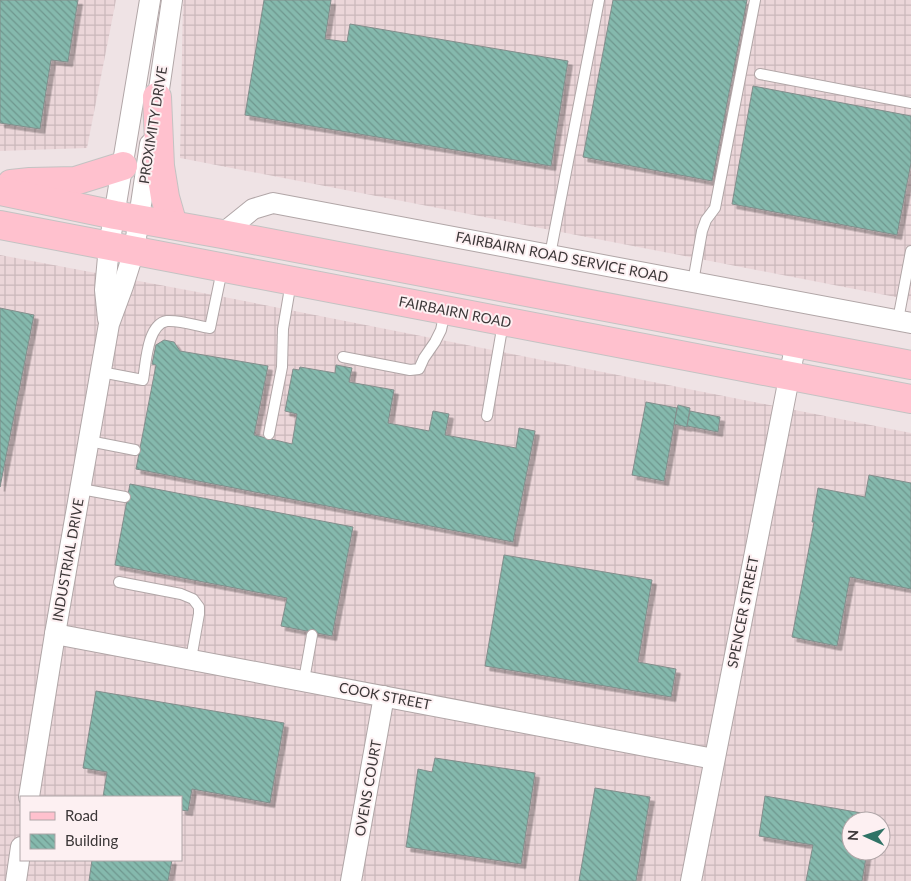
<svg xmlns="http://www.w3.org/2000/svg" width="911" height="881" font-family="Lato,sans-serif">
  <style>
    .industrial { fill: url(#industrial-grid); fill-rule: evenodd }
    .building { fill: url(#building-back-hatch); stroke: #838e8c; filter: url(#shadow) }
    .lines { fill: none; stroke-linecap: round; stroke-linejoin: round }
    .lane-casing { stroke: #b1a6a7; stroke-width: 12 }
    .street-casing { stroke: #b1a6a7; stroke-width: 22 }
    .primary-casing { stroke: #c4c3c3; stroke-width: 30 }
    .lane { stroke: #fff; stroke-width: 10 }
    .street { stroke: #fff; stroke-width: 20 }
    .primary { stroke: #ffc1ce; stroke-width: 28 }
    .labels { text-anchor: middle; stroke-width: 4; stroke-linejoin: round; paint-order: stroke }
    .street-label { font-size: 14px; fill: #3c3738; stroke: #fdf0f2 }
  </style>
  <defs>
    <pattern id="industrial-grid" width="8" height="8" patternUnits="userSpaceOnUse" patternTransform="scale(1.25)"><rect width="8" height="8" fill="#ebd6d9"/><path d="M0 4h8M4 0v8" fill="none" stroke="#cab8bb"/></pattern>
    <pattern id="building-back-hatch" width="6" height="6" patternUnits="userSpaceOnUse" patternTransform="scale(1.25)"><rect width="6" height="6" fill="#85b9ad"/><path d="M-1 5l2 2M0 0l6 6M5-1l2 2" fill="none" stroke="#6e978e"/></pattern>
    <filter id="shadow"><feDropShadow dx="4.5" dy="4.5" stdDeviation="0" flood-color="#0004"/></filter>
  </defs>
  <rect width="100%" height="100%" fill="#efe3e5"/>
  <!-- industrial -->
  <g class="industrial">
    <polygon points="0,0 116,0 87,148 0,151"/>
    <polygon points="183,0 911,0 911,300 180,158"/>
    <path d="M0,255L224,297L911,433V881H0ZM21,797H181V860H21ZM851,821H881V851H851Z"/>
  </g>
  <!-- building -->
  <g class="building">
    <polygon points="0,0 78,0 68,62 51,60 40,129 0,123"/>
    <polygon points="264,0 331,0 325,39 347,42 350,24 568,61 551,166 245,115"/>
    <polygon points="613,0 747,0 712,181 583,157"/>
    <polygon points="753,86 911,116 911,163 897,235 732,204"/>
    <polygon points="0,308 34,315 0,487"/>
    <polygon points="164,340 174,342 180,351 268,366 254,435 292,444 297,414 285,411 293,369 299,370 300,367 335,373 336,365 352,368 349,382 394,390 388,423 429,431 433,411 449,414 445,435 516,448 519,428 535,431 513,542 136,469 156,365 152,364 156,345"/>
    <polygon points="646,402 677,408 664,481 632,475"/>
    <polygon points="678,405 690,408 687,427 674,424"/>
    <polygon points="690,411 720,417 718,432 687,426"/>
    <polygon points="869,475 911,483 911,589 850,577 837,646 792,637 814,522 812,522 818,488 865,497"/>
    <polygon points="130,484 353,527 332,636 281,626 287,598 115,565"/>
    <polygon points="504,555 652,580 638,662 676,669 671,697 485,666"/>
    <polygon points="96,691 284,723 270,803 192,789 188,811 181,810 181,797 103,797 107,772 83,768"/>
    <polygon points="435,758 535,773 521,864 406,847 418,769 432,772"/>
    <polygon points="595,788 650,797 636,881 579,881"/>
    <polygon points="765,796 873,815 872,821 851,821 851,851 867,851 862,881 806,881 813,845 759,836"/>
    <polygon points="92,860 172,860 168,881 89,881"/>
  </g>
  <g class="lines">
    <!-- lane casing -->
    <g class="lane-casing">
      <g id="lane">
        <polyline points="760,74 911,103"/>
        <polyline points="550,255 599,0"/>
        <polyline points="693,282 702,231 706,220 715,208 755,0"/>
        <polyline points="898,320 911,251"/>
        <polyline points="343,357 410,370 419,369 424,358 435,342 441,330 445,311"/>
        <path d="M101,372L143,380C146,364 147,324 167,321C181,320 197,326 210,328L222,270"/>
        <polyline points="487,416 503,323"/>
        <polyline points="269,434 282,367 283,329 291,282"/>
        <polyline points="89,441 135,450"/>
        <polyline points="81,489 125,497"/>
        <polyline points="119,582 181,594 193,599 199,607 199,614 191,659"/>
        <polyline points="304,680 312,635"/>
      </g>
    </g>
    <!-- street casing -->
    <g class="street-casing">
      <g id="street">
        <polyline points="156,110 172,0"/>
        <polyline points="222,234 253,209 273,203 911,323"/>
        <polyline points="108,319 105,290 109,246 150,0"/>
        <polyline points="55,634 714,759"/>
        <polyline points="29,797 55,634 109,324 123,286 134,251 150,144"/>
        <polyline points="16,881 21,847"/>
        <polyline points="351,881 384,696"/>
        <polyline points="691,881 796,342"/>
      </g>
    </g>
    <!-- primary casing -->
    <g class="primary-casing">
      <g id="primary">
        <polyline points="157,97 160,166 165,197 173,225"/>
        <polyline points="11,184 30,182 75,181 123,166"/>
        <polyline points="0,191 115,215 222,234 911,365"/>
        <polyline points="0,225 911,399"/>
      </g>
    </g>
    <!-- lane -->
    <use href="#lane" class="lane"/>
    <!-- street -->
    <use href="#street" class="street"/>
    <!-- primary -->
    <use href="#primary" class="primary"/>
  </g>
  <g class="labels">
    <!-- street labels -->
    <g class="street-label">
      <text transform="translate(153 125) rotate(-81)" y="5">PROXIMITY DRIVE</text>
      <text transform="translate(562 257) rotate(11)" y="5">FAIRBAIRN ROAD SERVICE ROAD</text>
      <text transform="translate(455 312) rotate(11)" y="5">FAIRBAIRN ROAD</text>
      <text transform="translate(68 560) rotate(-80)" y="5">INDUSTRIAL DRIVE</text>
      <text transform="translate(743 612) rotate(-79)" y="5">SPENCER STREET</text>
      <text transform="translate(385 696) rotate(11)" y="5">COOK STREET</text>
      <text transform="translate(368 788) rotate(-80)" y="5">OVENS COURT</text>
    </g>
  </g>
  <!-- legend -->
  <rect x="20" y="796" width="162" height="65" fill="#fdf0f2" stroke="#b0a6a8"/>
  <rect x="30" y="812" width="25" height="8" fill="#ffc1ce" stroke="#b0a6a8"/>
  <text x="65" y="821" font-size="15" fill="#3c3738">Road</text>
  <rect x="30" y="834" width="25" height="15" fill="url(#building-back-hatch)" stroke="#b0a6a8"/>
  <text x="65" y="846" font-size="15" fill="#3c3738">Building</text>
  <!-- north arrow -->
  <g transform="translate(866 836) rotate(273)"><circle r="24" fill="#fdf0f2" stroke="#b0a6a8"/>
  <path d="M0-4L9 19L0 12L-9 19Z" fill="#2f7366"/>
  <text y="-8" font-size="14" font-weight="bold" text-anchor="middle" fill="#3c3738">N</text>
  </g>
</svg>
